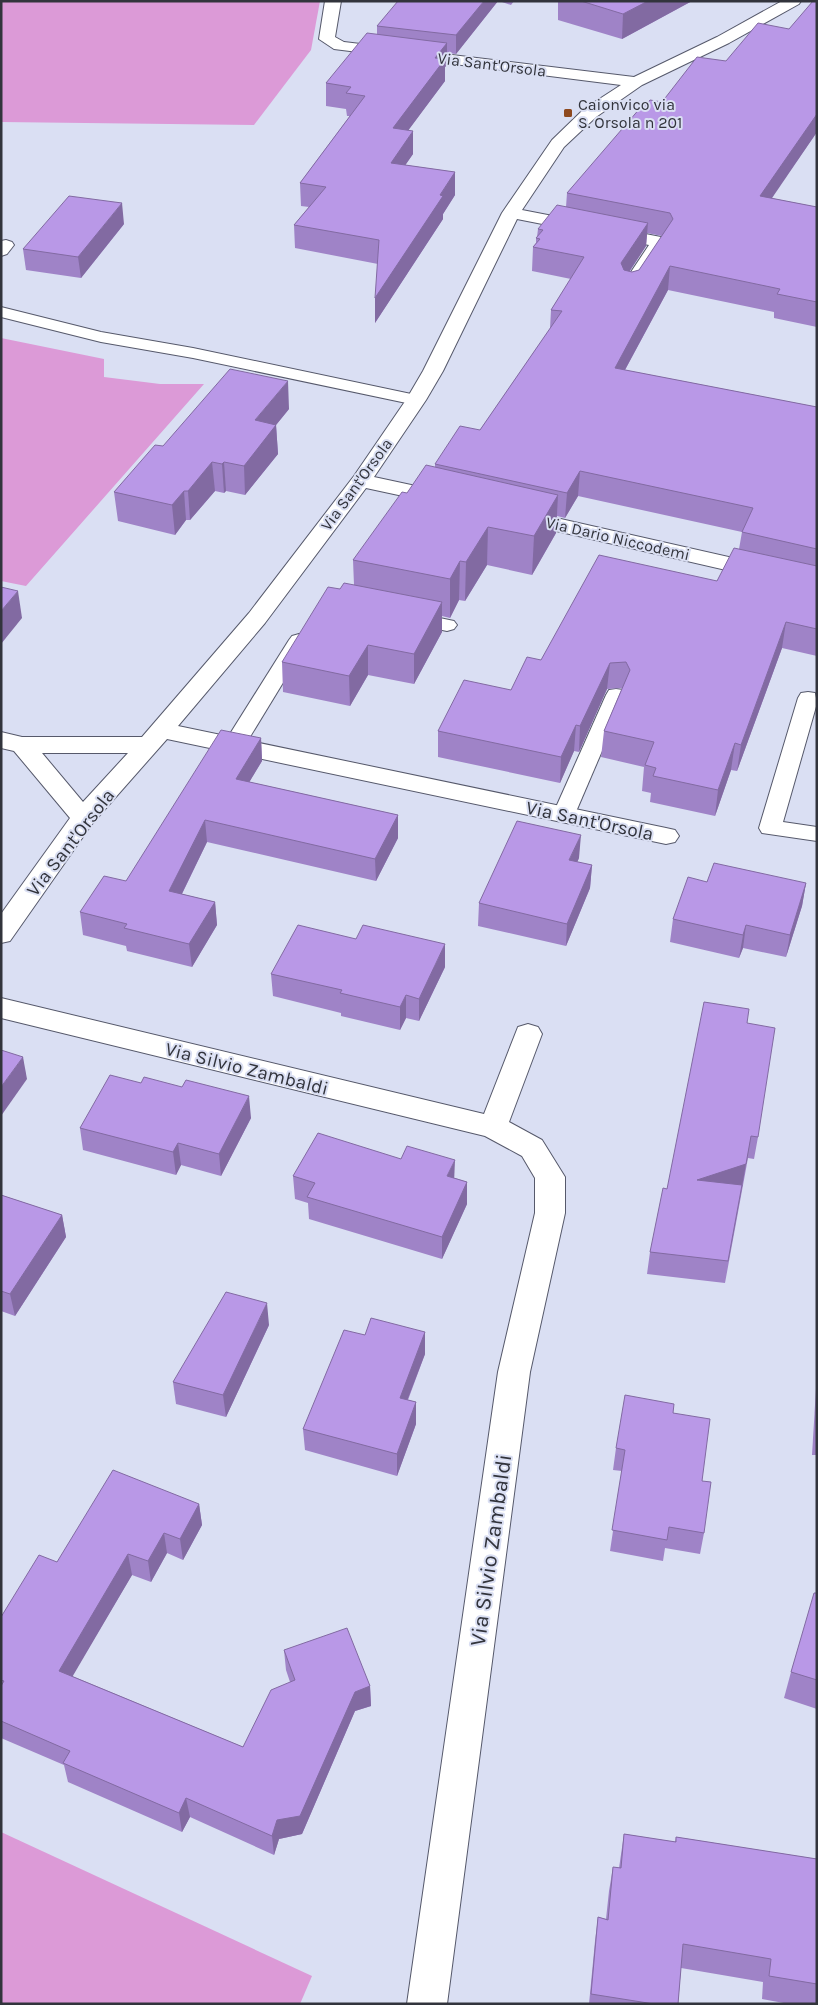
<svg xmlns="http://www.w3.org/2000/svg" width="818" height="2005" font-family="Karla,sans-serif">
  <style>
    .green { fill: #dc9ad7 }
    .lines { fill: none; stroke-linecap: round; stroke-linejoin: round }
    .lane-casing { stroke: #56596b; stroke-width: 2 }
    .street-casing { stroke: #56596b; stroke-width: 2 }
    .lane { fill: #fff; fill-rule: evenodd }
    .street { fill: #fff; fill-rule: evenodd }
    .wall { fill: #9f83c7; fill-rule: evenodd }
    .shaded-wall { fill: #826aa2 }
    .building { fill: #b998e7; stroke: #826aa2 }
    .poi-dot { fill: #8e491e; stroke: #dadff3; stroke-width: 2 }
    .labels { text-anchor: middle; stroke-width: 4; stroke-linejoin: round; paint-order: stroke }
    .far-street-label { font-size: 16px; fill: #32343c; stroke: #dadff3 }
    .far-poi-label { font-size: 16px; fill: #32343c; stroke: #dadff3; text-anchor: start }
    .street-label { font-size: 19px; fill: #32343c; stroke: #dadff3 }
    .near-street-label { font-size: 22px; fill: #32343c; stroke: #dadff3 }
  </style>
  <rect width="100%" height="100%" fill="#dadff3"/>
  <!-- green -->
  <g class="green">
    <polygon points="1,1 320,1 311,50 254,125 1,122"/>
    <polygon points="1,338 104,359 104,377 160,384 204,384 26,586 1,581"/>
    <polygon points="1,1832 312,1976 300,2004 1,2004"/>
  </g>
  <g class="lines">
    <!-- lane casing -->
    <g class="lane-casing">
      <g id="lane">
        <polygon points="6,240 12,242 14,245 7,254 1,256 1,241"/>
        <polygon points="1,307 101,332 193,348 416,395 422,396 425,400 422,404 416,405 193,358 101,342 1,317"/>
        <polygon points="411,612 454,621 457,625 454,629 447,631 404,622 401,618 404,614"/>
        <polygon points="299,634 306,636 309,640 245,745 241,750 234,752 227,750 223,745 289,640 292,636"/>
        <polygon points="616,689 623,690 626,695 575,814 572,819 564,821 556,819 553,814 606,695 609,690"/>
        <polygon points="808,692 815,693 817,703 783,822 817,827 817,841 762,833 759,828 798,698 801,693"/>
      </g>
    </g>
    <!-- street casing -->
    <g class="street-casing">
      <g id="street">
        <path d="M325,1H341L335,37L344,42L634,77L717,37L782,1H801L799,4L729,43L642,85L596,117L564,147L522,210L666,238L669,242L649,272L647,276L640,278L633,276L631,272L649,245L517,219L443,371L426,400L374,477L453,494L456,499L453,504L445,505L366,488L265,623L178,726L666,828L675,830L679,836L675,842L666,844L167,739L92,824L10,941L1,943V914L70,818L14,751L1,748V732L22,737H142L249,613L354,476L406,400L423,371L502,213L552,140L584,109L621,85L334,49L319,39ZM42,753H128L83,802Z"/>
        <polygon points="521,510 817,577 817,591 513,521 510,516 513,511"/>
        <polygon points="1,998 484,1114 518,1027 528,1024 538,1027 542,1034 509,1122 542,1140 560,1169 565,1177 565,1213 530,1372 447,2004 407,2004 498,1372 535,1213 535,1178 522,1156 485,1136 1,1018"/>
      </g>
    </g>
    <!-- lane -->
    <use href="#lane" class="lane"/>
    <!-- street -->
    <use href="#street" class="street"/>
  </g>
  <!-- wall -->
  <g class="wall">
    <polygon points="498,1 456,54 447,53 447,65 445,67 445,81 408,130 413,154 405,165 455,172 455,195 443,214 443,219 375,323 378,264 295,248 294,225 309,207 301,206 300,183 350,116 347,116 346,109 326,106 326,83 377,34 377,26"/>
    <polygon points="499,1 514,1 511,5"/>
    <polygon points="558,1 692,1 622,39 558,20"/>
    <path d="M817,1V132L771,198L817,207V327L774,318V312L668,290L625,370L817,407V656L782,648L737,771L731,770L715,816L650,802L651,793L642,791L644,767L601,757L604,731L622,688L607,689L579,752L574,751L560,783L438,757V731L511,690L541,660L717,581L739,549L742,532L578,496L565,518L557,516L556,533L532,575L487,565L465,601L459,600L450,618L442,616V632L414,684L368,675L350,706L283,692L282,662L340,589L354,585L353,560L407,493L435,467V464L480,430L550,329L551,310L571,279L532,271L533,247L536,243V238L537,237L538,229L566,207L567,193L644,107L662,102L726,61L789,29ZM647,233L662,236L639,270L632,272L630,271L646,246Z"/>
    <polygon points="124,224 81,278 26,270 23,249"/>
    <polygon points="289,409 276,425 278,454 245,495 226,491 224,493 215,491 190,520 186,520 175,535 118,521 114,492 163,446"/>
    <polygon points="261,738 262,761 249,782 398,815 398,838 376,881 207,842 182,894 215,902 217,925 192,967 127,951 126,946 83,935 80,912 126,881"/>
    <polygon points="579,858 577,862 592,865 590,888 566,946 478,926 479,903"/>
    <polygon points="707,882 806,883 802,906 786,957 743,948 739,958 670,942 673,919"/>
    <polygon points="445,967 419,1021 406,1018 400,1030 341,1016 341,1013 273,996 271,974"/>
    <polygon points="747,1023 758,1137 754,1159 748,1158 725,1283 647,1274 650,1252 667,1189"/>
    <polygon points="251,1118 221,1176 181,1165 176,1175 83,1150 80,1128"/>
    <polygon points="293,1176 455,1178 467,1182 467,1204 442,1259 309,1219 308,1203 295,1199"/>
    <polygon points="1,1195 62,1215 66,1237 15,1316 1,1311"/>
    <polygon points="269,1325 226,1417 176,1404 173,1382"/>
    <polygon points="425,1332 425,1354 408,1400 416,1402 416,1424 397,1476 305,1450 303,1429 365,1335"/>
    <polygon points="817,1372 817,1455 812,1455"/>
    <polygon points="673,1413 702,1481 704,1533 700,1554 665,1548 663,1561 610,1551 622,1471 613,1470 616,1448"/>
    <polygon points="199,1504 202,1525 183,1560 167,1553 151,1582 132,1575 72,1676 243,1747 290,1682 286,1670 284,1650 370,1686 371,1706 355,1711 302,1834 279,1839 274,1855 190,1817 182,1832 68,1782 64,1765 1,1738 1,1617 57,1562"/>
    <polygon points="817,1593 817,1709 784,1698 791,1672"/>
    <polygon points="624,1834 675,1842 676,1837 817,1859 817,2004 789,2004 762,1999 763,1982 681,1968 678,2004 589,2004 595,1941 598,1917 606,1919 609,1891 613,1867 619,1868"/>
  </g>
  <!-- shaded-wall -->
  <g class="shaded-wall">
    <polygon points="484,1 498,1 456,54 456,35"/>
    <polygon points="648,1 692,1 622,39 623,14"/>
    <polygon points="447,43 447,65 445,67 445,81 393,151 393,128 435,58"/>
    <polygon points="817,114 817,132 757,220 760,196"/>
    <polygon points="413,131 413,154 391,186 391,163"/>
    <polygon points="455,172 455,195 443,214 443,219 375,323 375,298"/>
    <polygon points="122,203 124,224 81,278 78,257"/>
    <polygon points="648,223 646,246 619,287 621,263"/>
    <polygon points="670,266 668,290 613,392 615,368"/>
    <polygon points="288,381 289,409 276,425 278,454 245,495 244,466 255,420"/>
    <polygon points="212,462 215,491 190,520 188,491"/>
    <polygon points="224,462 226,491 224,493 222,464"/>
    <polygon points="580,471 578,496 565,518 567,493"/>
    <polygon points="184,491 186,520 175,535 172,505"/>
    <polygon points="558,495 556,533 532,575 534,536"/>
    <polygon points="488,527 487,565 465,601 466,562"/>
    <polygon points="460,561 459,600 450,618 450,579"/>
    <polygon points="18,591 22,618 1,644 1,611"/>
    <polygon points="442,602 442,632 414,684 414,654"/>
    <polygon points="786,622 782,648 737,771 741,745"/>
    <polygon points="368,645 368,675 350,706 349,676"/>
    <polygon points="610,663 607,689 579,752 580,726"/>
    <polygon points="576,725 574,751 560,783 561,757"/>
    <polygon points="261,738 262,761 238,801 236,779"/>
    <polygon points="735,743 731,770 715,816 718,790"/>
    <polygon points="398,815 398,838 376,881 375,859"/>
    <polygon points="205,820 207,842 172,914 169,891"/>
    <polygon points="581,835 579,858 568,883 569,860"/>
    <polygon points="592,865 590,888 566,946 567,924"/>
    <polygon points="806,883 802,906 786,957 790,935"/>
    <polygon points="215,902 217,925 192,967 189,944"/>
    <polygon points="746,925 743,948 739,958 743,935"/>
    <polygon points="445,944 445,967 419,1021 419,999"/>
    <polygon points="406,995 406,1018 400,1030 400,1007"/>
    <polygon points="23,1057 27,1079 1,1116 1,1087"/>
    <polygon points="249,1096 251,1118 221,1176 219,1154"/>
    <polygon points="751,1136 742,1187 697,1180"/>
    <polygon points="178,1143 181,1165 176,1175 173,1152"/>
    <polygon points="455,1160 454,1183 447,1176"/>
    <polygon points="467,1182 467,1204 442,1259 442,1237"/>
    <polygon points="62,1215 66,1237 15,1316 10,1294"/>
    <polygon points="267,1303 269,1325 226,1417 223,1395"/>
    <polygon points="425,1332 425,1354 400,1419 400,1398"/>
    <polygon points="416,1402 416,1424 397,1476 397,1454"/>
    <polygon points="199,1504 202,1525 183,1560 180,1539"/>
    <polygon points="164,1533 167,1553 151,1582 148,1561"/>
    <polygon points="128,1554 132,1575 64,1691 59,1671"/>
    <polygon points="370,1686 371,1706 355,1711 302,1834 279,1839 274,1855 272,1836 277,1820 355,1692"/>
    <polygon points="186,1798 190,1817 182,1832 179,1813"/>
  </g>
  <!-- building -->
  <g class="building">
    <polygon points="398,1 484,1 456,35 377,26"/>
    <polygon points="581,1 648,1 623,14"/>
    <polygon points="813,1 817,1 817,114 760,196 817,207 817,302 777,294 780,289 670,266 615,368 817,407 817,549 742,532 753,508 580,471 567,493 435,464 460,426 480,430 562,311 551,310 584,257 533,247 540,239 536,238 543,230 538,229 557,205 648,223 621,263 624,270 632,272 639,270 673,219 670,213 567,193 641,107 644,107 650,100 662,102 697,57 726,61 758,23 789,29"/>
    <polygon points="367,33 447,43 435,58 445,59 393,128 413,131 391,163 455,172 440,195 443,196 375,298 379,240 294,225 326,187 300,183 365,96 346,93 351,87 326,83"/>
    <polygon points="69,196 122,203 78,257 23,249"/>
    <polygon points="230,369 288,381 255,420 276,425 244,466 224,462 222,464 212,462 188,491 184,491 172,505 114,492 155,445 163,446"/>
    <polygon points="426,465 558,495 534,536 488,527 466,562 460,561 450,579 353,560 402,492 407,493"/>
    <polygon points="734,548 817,566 817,629 786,622 741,745 735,743 718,790 653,776 656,768 645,765 654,742 604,731 630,670 626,662 610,663 580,726 576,725 561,757 438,731 464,680 511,690 527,657 541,660 599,555 717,581"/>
    <polygon points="344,583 442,602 414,654 368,645 349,676 282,662 328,587 340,589"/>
    <polygon points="1,587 18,591 1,611"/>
    <polygon points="221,730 261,738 236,779 398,815 375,859 205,820 169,891 215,902 189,944 124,928 127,924 80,912 104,876 126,881"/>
    <polygon points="517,821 581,835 569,860 592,865 567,924 479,903"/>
    <polygon points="714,863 806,883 790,935 746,925 743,935 673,919 688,877 707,882"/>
    <polygon points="298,925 356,939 363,925 445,944 419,999 406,995 400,1007 340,993 342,990 271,974"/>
    <polygon points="704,1002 749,1009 747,1023 775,1028 758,1137 751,1136 746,1164 697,1180 742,1185 728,1261 650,1252 663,1188 667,1189"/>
    <polygon points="1,1050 23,1057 1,1087"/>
    <polygon points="110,1075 141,1083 144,1077 182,1087 186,1080 249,1096 219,1154 178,1143 173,1152 80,1128"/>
    <polygon points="318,1133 401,1159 407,1146 455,1160 447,1176 467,1182 442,1237 307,1197 315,1183 293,1176"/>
    <polygon points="1,1195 62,1215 10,1294 1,1291"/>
    <polygon points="226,1292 267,1303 223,1395 173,1382"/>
    <polygon points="371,1318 425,1332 400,1398 416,1402 397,1454 303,1429 344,1330 365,1335"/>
    <polygon points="625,1395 674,1404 673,1413 710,1419 702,1481 711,1482 704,1533 669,1527 667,1540 612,1530 625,1450 616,1448"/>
    <polygon points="113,1470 199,1504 180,1539 164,1533 148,1561 128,1554 59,1671 243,1747 271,1690 295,1680 284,1650 347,1628 370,1686 355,1692 300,1816 277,1820 272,1836 186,1798 179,1813 63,1763 70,1751 1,1721 1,1686 4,1681 1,1680 1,1617 39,1555 57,1562"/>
    <polygon points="814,1593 817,1593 817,1680 791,1672"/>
    <polygon points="624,1834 676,1842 676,1837 817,1859 817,1984 769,1976 771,1959 683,1944 678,2004 654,2004 591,1994 598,1917 608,1920 613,1867 621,1868"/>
  </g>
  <!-- markers -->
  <rect class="poi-dot" x="563" y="108" width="10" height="10" rx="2.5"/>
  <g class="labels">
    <!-- far-street labels -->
    <g class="far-street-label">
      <text transform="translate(492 64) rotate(7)" y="6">Via Sant'Orsola</text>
      <text transform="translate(356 484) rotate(-54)" y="6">Via Sant'Orsola</text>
      <text transform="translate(618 538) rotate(13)" y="6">Via Dario Niccodemi</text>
    </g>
    <!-- far-poi labels -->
    <g class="far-poi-label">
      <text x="578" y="110">Caionvico via<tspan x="578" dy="18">S. Orsola n 201</tspan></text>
    </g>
    <!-- street labels -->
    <g class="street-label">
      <text transform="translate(590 820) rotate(12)" y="7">Via Sant'Orsola</text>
      <text transform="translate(70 842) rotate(-52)" y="7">Via Sant'Orsola</text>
      <text transform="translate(247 1068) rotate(14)" y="7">Via Silvio Zambaldi</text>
    </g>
    <!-- near-street labels -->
    <g class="near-street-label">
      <text transform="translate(490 1550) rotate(-82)" y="8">Via Silvio Zambaldi</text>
    </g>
  </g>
  <!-- border -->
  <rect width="818" height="2005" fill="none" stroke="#32343c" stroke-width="5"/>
</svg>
